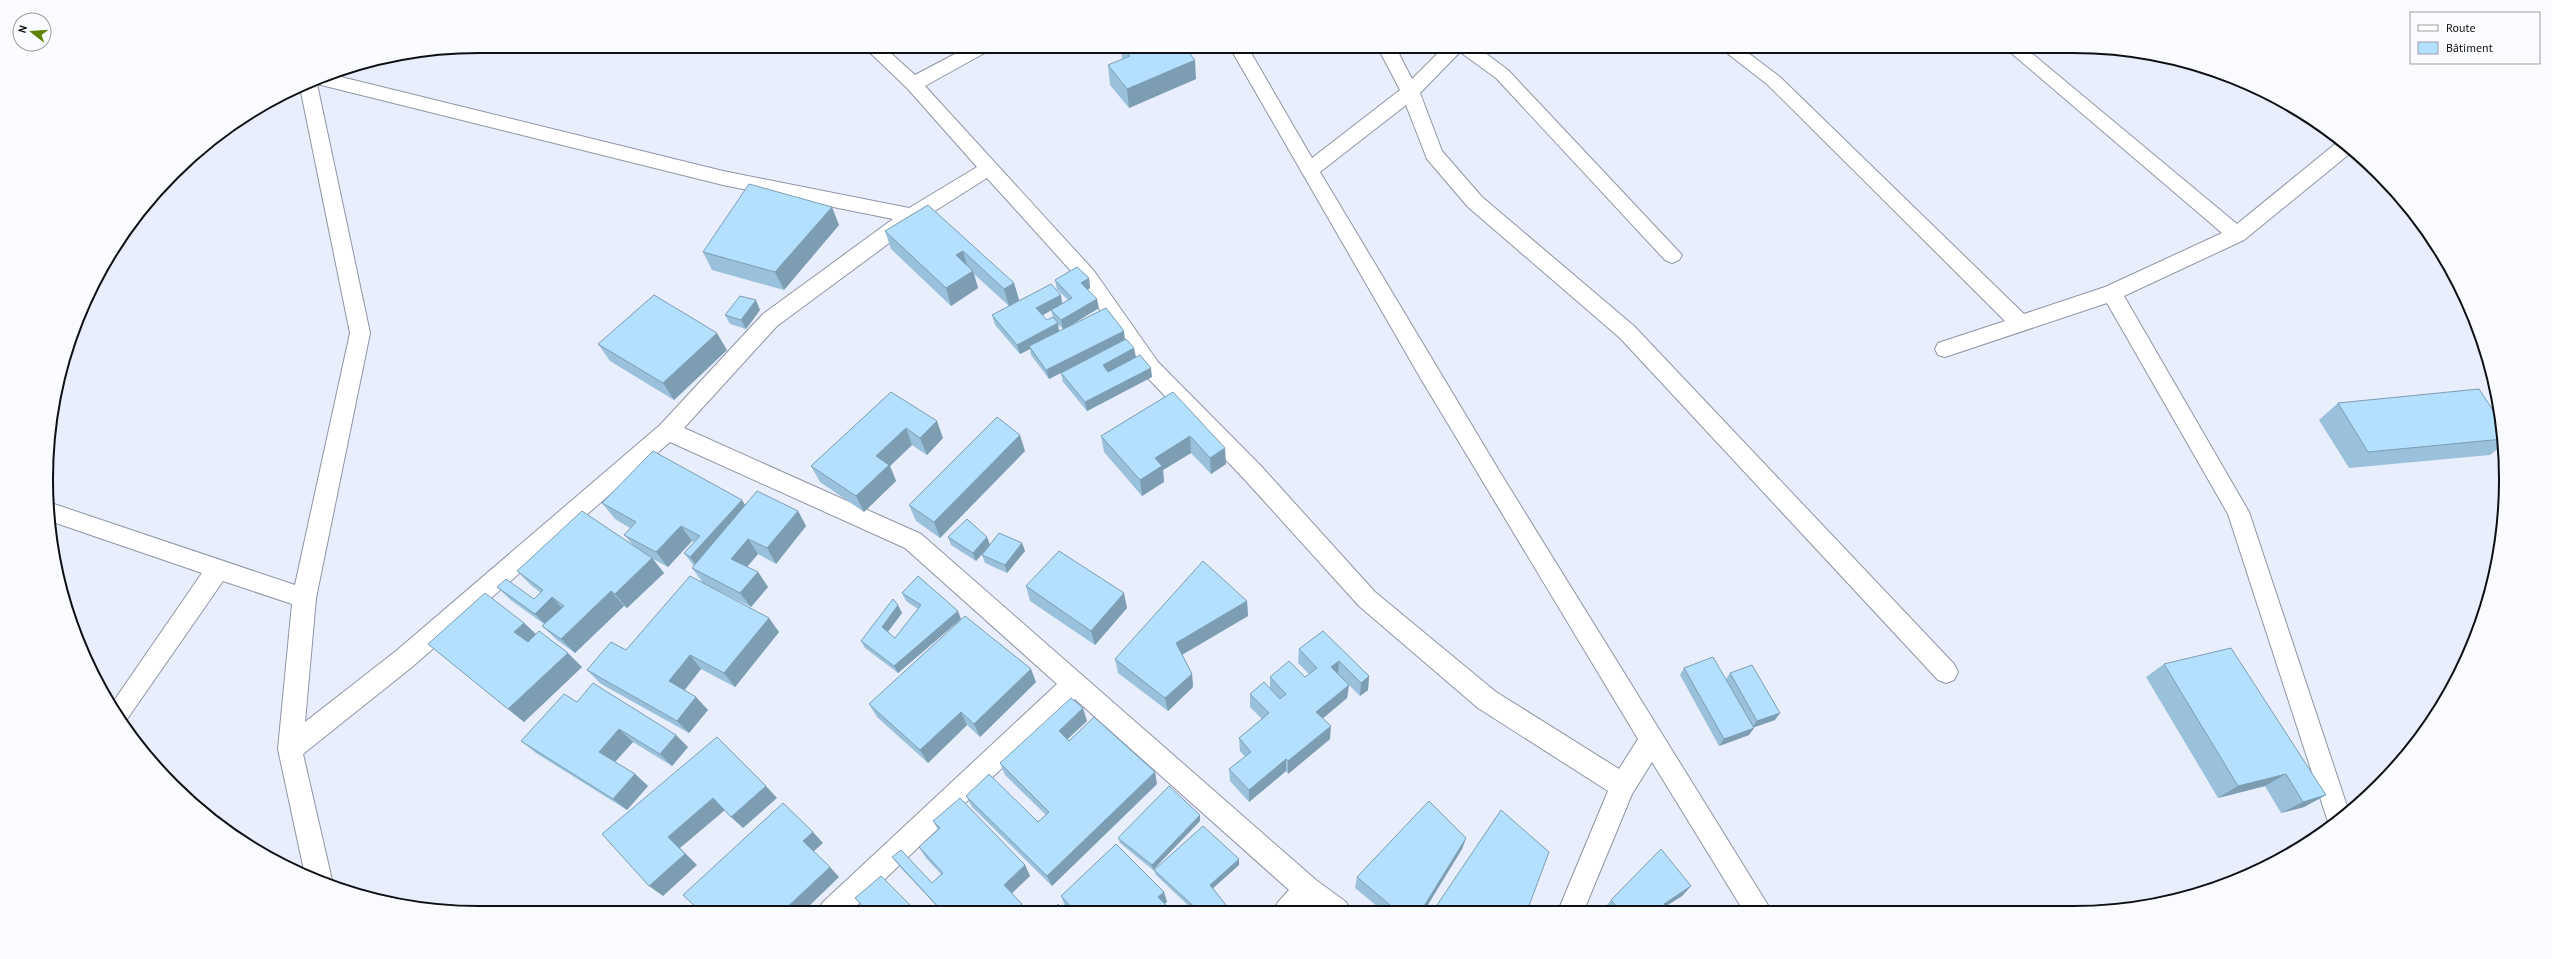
<svg xmlns="http://www.w3.org/2000/svg" width="2552" height="959" font-family="'PT Sans',sans-serif">
  <style>
    .lines { fill: none; stroke-linecap: round; stroke-linejoin: round }
    .minor-casing { stroke: #8f95a5; stroke-width: 2 }
    .minor { fill: #fff; fill-rule: evenodd }
    .wall { fill: #9ac1db; fill-rule: evenodd }
    .shaded-wall { fill: #7d9db2 }
    .building { fill: #b3e0ff; stroke: #7d9db2 }
    .rim { fill: none; stroke: #0e1016; stroke-width: 2 }
  </style>
  <rect width="100%" height="100%" fill="#e8eefc"/>
  <g class="lines">
    <!-- minor casing -->
    <g class="minor-casing">
      <g id="minor">
        <path d="M863,46H883L915,75L970,46H993L990,50L925,86L1094,271L1158,362L1261,466L1375,592L1496,692L1619,769L1638,739L1421,379L1229,46H1247L1312,158L1400,90L1377,46H1395L1412,79L1445,46H1476L1508,70L1682,255L1679,260L1672,263L1665,260L1496,78L1460,52L1420,93L1442,151L1482,197L1634,326L1954,664L1958,672L1954,680L1946,683L1938,680L1620,338L1468,207L1427,159L1406,105L1320,172L1501,474L1771,910H1743L1652,762L1632,794L1584,910L1558,911L1608,791L1478,708L1359,606L1245,480L1144,374L1080,281L987,178L919,221L777,326L684,428L921,534L1316,880L1346,902L1350,911H1315L1309,906L1305,911H1274L1278,902L1289,890L1075,699L850,912H818L822,903L1057,684L905,548L670,442L412,667L303,754L332,880L330,884L305,875L278,749L292,604L223,581L123,725L111,705L202,573L50,521L48,502L295,585L350,333L300,87L329,74L723,171L909,208L977,167L907,88ZM317,84L723,185L893,219L763,314L660,425L396,651L305,722L316,598L370,333Z"/>
        <polygon points="1718,46 1739,46 1780,77 2024,314 2105,287 2222,233 2003,46 2023,46 2237,224 2340,140 2353,151 2244,240 2124,296 2249,512 2349,812 2330,828 2228,514 2107,303 1945,357 1938,355 1935,349 1938,343 2005,321 1768,85"/>
      </g>
    </g>
    <!-- minor -->
    <use href="#minor" class="minor"/>
  </g>
  <!-- wall -->
  <g class="wall">
    <polygon points="1121,46 1197,46 1187,50 1196,79 1129,108 1110,85 1108,65 1122,59"/>
    <path d="M928,205L1014,283L1019,300L1012,305L1061,295L1062,303L1068,300L1057,289L1055,280L1089,278L1090,288L1087,290L1099,308L1067,327L1125,340L1136,357L1152,377L1087,411L1063,382L1061,373L1086,360L1049,379L1031,355L1030,349L1020,354L995,325L992,315L1009,306L974,274L978,288L951,306L891,249L885,231ZM1051,310L1053,317L1047,320L1042,315ZM1058,324L1063,329L1059,331Z"/>
    <polygon points="839,225 784,290 712,270 703,252"/>
    <polygon points="760,310 746,329 730,324 725,315"/>
    <polygon points="598,344 727,350 674,400 610,361"/>
    <polygon points="891,392 943,438 927,455 912,445 890,466 896,481 864,512 820,482 811,466"/>
    <polygon points="1173,392 1226,464 1211,474 1191,453 1163,470 1164,482 1142,496 1104,452 1101,436"/>
    <polygon points="2338,403 2502,424 2503,445 2490,455 2349,468 2319,420"/>
    <polygon points="1025,451 940,538 916,521 909,505"/>
    <polygon points="602,503 745,505 798,511 806,526 776,564 758,554 747,567 758,572 768,587 751,607 703,583 692,568 694,566 684,553 694,542 692,541 668,567 653,559 664,573 627,608 624,606 575,653 557,640 542,626 544,624 512,601 497,587 534,599 541,593 532,586 517,571 633,545 624,535 630,528 615,519"/>
    <polygon points="948,537 987,537 990,545 976,561 951,545"/>
    <polygon points="1022,543 1025,551 1007,573 985,563 982,555"/>
    <polygon points="1026,586 1127,608 1095,645 1030,601"/>
    <polygon points="902,593 961,619 898,673 865,648 861,641 902,613 888,632 895,638 918,609 906,601"/>
    <polygon points="1247,601 1248,616 1182,655 1192,674 1193,687 1168,711 1118,673 1115,659"/>
    <polygon points="524,623 536,634 582,667 524,722 428,644"/>
    <polygon points="1323,631 1369,676 1368,690 1360,696 1349,685 1347,698 1323,718 1330,739 1288,774 1286,771 1249,802 1230,781 1229,769 1245,757 1240,751 1239,738 1262,719 1250,707 1250,694 1270,689 1270,677 1305,677 1309,674 1298,663 1299,649"/>
    <polygon points="779,632 735,687 701,669 685,690 708,710 689,733 601,684 587,670 626,650"/>
    <polygon points="2164,664 2326,795 2304,807 2281,813 2265,786 2218,798 2146,677"/>
    <polygon points="1684,668 1726,679 1730,673 1775,720 1754,727 1754,728 1749,735 1719,746 1680,675"/>
    <polygon points="1036,682 980,737 967,725 928,763 877,717 869,704"/>
    <polygon points="577,702 688,747 672,766 633,742 615,762 635,774 648,786 627,810 536,753 521,741"/>
    <polygon points="1087,721 1068,739 1069,741 1157,784 1052,886 972,807 966,796 1038,822 1046,815 1005,775 1000,763"/>
    <polygon points="933,821 1025,865 1030,876 1012,893 1026,912 942,912 901,868 892,857 932,883 941,874 926,858 919,847 938,830"/>
    <polygon points="1200,821 1153,870 1120,843 1118,838"/>
    <polygon points="1466,838 1462,849 1424,911 1383,911 1355,888 1357,877"/>
    <polygon points="1239,865 1213,888 1226,905 1227,910 1226,911 1194,911 1156,875 1154,870"/>
    <polygon points="1691,886 1682,896 1666,906 1669,910 1603,910 1611,900"/>
    <polygon points="1164,892 1167,902 1164,904 1172,911 1071,912 1065,906 1061,896"/>
  </g>
  <!-- shaded-wall -->
  <g class="shaded-wall">
    <polygon points="1173,46 1197,46 1170,58"/>
    <polygon points="1195,60 1196,79 1129,108 1127,89"/>
    <polygon points="832,207 839,225 784,290 775,272"/>
    <polygon points="963,251 968,269 956,255"/>
    <polygon points="973,271 978,288 951,306 946,288"/>
    <polygon points="1089,278 1090,288 1083,293 1081,283"/>
    <polygon points="1014,283 1019,300 1009,306 1004,289"/>
    <polygon points="1061,295 1062,304 1038,318 1036,308"/>
    <polygon points="1097,299 1099,308 1063,330 1061,320"/>
    <polygon points="756,300 760,310 746,329 741,320"/>
    <polygon points="1058,323 1059,332 1029,346 1030,349 1020,354 1017,345"/>
    <polygon points="1124,331 1125,340 1049,379 1046,370"/>
    <polygon points="717,333 727,350 674,400 663,383"/>
    <polygon points="1134,348 1136,357 1104,374 1103,365"/>
    <polygon points="1151,368 1152,377 1087,411 1085,402"/>
    <polygon points="937,421 943,438 927,455 920,438"/>
    <polygon points="906,428 912,445 890,466 896,481 864,512 856,496 876,456"/>
    <polygon points="1020,435 1025,451 940,538 934,522"/>
    <polygon points="1190,436 1191,453 1163,470 1164,482 1142,496 1140,480 1155,458"/>
    <polygon points="1225,448 1226,464 1211,474 1210,458"/>
    <polygon points="742,500 752,516 701,572 690,557"/>
    <polygon points="798,511 806,526 776,564 767,548"/>
    <polygon points="51,526 57,531 52,537"/>
    <polygon points="681,526 692,541 668,567 656,552"/>
    <polygon points="987,537 990,545 976,561 973,553"/>
    <polygon points="748,539 758,554 741,574 731,559"/>
    <polygon points="1022,543 1025,551 1007,573 1005,565"/>
    <polygon points="652,558 664,573 627,608 615,594"/>
    <polygon points="758,572 768,587 751,607 740,593"/>
    <polygon points="611,591 624,606 575,653 561,639"/>
    <polygon points="1124,593 1127,608 1095,645 1091,631"/>
    <polygon points="552,597 566,612 549,628 535,614"/>
    <polygon points="1247,601 1248,616 1178,657 1176,643"/>
    <polygon points="898,605 902,613 886,634 882,627"/>
    <polygon points="958,611 961,619 898,673 894,666"/>
    <polygon points="769,618 779,632 735,687 724,673"/>
    <polygon points="524,623 539,637 529,646 514,632"/>
    <polygon points="568,653 582,667 524,722 508,709"/>
    <polygon points="690,655 701,669 681,694 669,681"/>
    <polygon points="1339,661 1338,674 1331,667"/>
    <polygon points="1031,669 1036,682 980,737 974,724"/>
    <polygon points="1192,674 1193,687 1168,711 1165,698"/>
    <polygon points="1369,676 1368,690 1360,696 1361,683"/>
    <polygon points="1349,685 1347,698 1315,725 1316,712"/>
    <polygon points="696,697 708,710 689,733 677,721"/>
    <polygon points="1083,708 1087,721 1063,743 1059,731"/>
    <polygon points="961,712 967,725 928,763 920,750"/>
    <polygon points="1780,713 1775,720 1752,728 1757,721"/>
    <polygon points="1331,726 1330,739 1288,774 1288,761"/>
    <polygon points="1754,728 1749,735 1719,746 1724,739"/>
    <polygon points="619,729 633,742 613,764 599,752"/>
    <polygon points="676,735 688,747 672,766 660,754"/>
    <polygon points="1286,759 1286,771 1249,802 1249,790"/>
    <polygon points="1155,772 1157,784 1052,886 1047,876"/>
    <polygon points="635,774 648,786 627,810 613,799"/>
    <polygon points="2286,774 2265,786 2218,798 2238,786"/>
    <polygon points="766,786 777,798 743,828 731,817"/>
    <polygon points="2326,795 2304,807 2281,813 2303,802"/>
    <polygon points="713,798 725,810 680,848 697,865 663,896 649,886 668,837"/>
    <polygon points="1200,815 1200,821 1153,870 1152,865"/>
    <polygon points="813,832 823,843 813,852 803,841"/>
    <polygon points="1466,838 1462,849 1424,911 1421,911"/>
    <polygon points="1239,859 1239,865 1211,890 1210,885"/>
    <polygon points="1025,865 1030,876 1010,895 1004,885"/>
    <polygon points="830,867 839,877 803,912 782,912"/>
    <polygon points="1691,886 1682,896 1660,910 1664,904"/>
    <polygon points="1164,892 1167,902 1160,907 1158,897"/>
    <polygon points="1022,904 1026,912 1013,912"/>
    <polygon points="1226,905 1227,910 1226,911 1220,911"/>
  </g>
  <!-- building -->
  <g class="building">
    <polygon points="1122,46 1183,46 1195,60 1127,89 1108,65 1130,56"/>
    <polygon points="749,184 832,207 775,272 703,252"/>
    <polygon points="928,205 1014,283 1004,289 963,251 956,255 973,271 946,288 885,231"/>
    <polygon points="1077,267 1089,278 1081,283 1097,299 1061,320 1051,310 1072,298 1055,280"/>
    <polygon points="1051,284 1061,295 1036,308 1047,320 1053,317 1058,323 1017,345 992,315"/>
    <polygon points="654,295 717,333 663,383 598,344"/>
    <polygon points="740,296 756,300 741,320 725,315"/>
    <polygon points="1106,308 1124,331 1046,370 1029,346"/>
    <polygon points="1126,339 1134,348 1103,365 1108,372 1140,355 1151,368 1085,402 1061,373"/>
    <polygon points="2479,389 2502,424 2503,439 2368,452 2338,403"/>
    <polygon points="891,392 937,421 920,438 906,428 876,456 889,465 856,496 811,466"/>
    <polygon points="1173,392 1225,448 1210,458 1190,436 1155,458 1162,466 1140,480 1101,436"/>
    <polygon points="997,417 1020,435 934,522 909,505"/>
    <polygon points="653,451 742,500 690,557 684,553 700,536 681,526 656,552 624,535 636,522 602,503"/>
    <polygon points="757,491 798,511 767,548 748,539 731,559 758,572 740,593 692,568"/>
    <polygon points="582,511 652,558 615,594 611,591 561,639 542,626 564,606 552,597 535,614 497,587 506,579 534,599 543,590 517,571"/>
    <polygon points="967,519 987,537 973,553 948,537"/>
    <polygon points="999,533 1022,543 1005,565 982,555"/>
    <polygon points="1059,551 1124,593 1091,631 1026,586"/>
    <polygon points="1203,561 1247,601 1176,643 1192,674 1165,698 1115,659"/>
    <polygon points="690,576 769,618 724,673 690,655 669,681 696,697 677,721 587,670 611,642 626,650"/>
    <polygon points="918,576 958,611 894,666 861,641 893,599 898,605 882,627 895,638 921,605 902,593"/>
    <polygon points="485,593 524,623 514,632 528,642 539,631 568,653 508,709 428,644"/>
    <polygon points="965,616 1031,669 974,724 961,712 920,750 869,704"/>
    <polygon points="1323,631 1369,676 1361,683 1339,661 1331,667 1349,685 1316,712 1331,726 1288,761 1286,759 1249,790 1229,769 1251,752 1239,738 1269,713 1250,694 1264,682 1280,699 1286,694 1270,677 1289,661 1305,677 1317,668 1299,649"/>
    <polygon points="2231,648 2326,795 2303,802 2286,774 2238,786 2164,664"/>
    <polygon points="1713,657 1754,728 1724,739 1684,668"/>
    <polygon points="1752,665 1780,713 1757,721 1730,673"/>
    <polygon points="593,683 676,735 660,754 619,729 599,752 635,774 613,799 521,741 564,694 577,702"/>
    <polygon points="1071,698 1083,708 1059,731 1069,741 1094,717 1155,772 1047,876 966,796 989,774 1038,822 1049,812 1000,763"/>
    <polygon points="717,737 766,786 731,817 713,798 668,837 685,854 649,886 602,834"/>
    <polygon points="1169,786 1200,815 1152,865 1118,838"/>
    <polygon points="960,798 1025,865 1004,885 1022,904 1013,912 943,912 892,857 901,850 932,883 943,873 919,847 940,828 933,821"/>
    <polygon points="1429,801 1466,838 1421,911 1397,911 1357,877"/>
    <polygon points="783,803 813,832 803,841 830,867 782,912 701,912 683,895"/>
    <polygon points="1501,810 1549,852 1527,911 1433,911"/>
    <polygon points="1203,826 1239,859 1210,885 1226,905 1220,911 1199,911 1154,870"/>
    <polygon points="1116,844 1164,892 1158,897 1172,911 1076,912 1061,896"/>
    <polygon points="1661,849 1691,886 1664,904 1669,910 1619,910 1611,900"/>
    <polygon points="881,876 917,912 868,912 855,898"/>
    <polygon points="1058,904 1065,912 1050,912"/>
  </g>
  <!-- crop -->
  <path d="M0 0H2552V959H0ZM479 53H2073A426 426 0 0 1 2499 479V480A426 426 0 0 1 2073 906H479A426 426 0 0 1 53 480V479A426 426 0 0 1 479 53Z" fill="#fafbff" fill-rule="evenodd"/>
  <path class="rim" d="M479 53H2073A426 426 0 0 1 2499 479V480A426 426 0 0 1 2073 906H479A426 426 0 0 1 53 480V479A426 426 0 0 1 479 53Z"/>
  <!-- legend -->
  <rect x="2410" y="12" width="130" height="52" fill="#fafbff" stroke="#9c9da2"/>
  <rect x="2418" y="25" width="20" height="6" fill="#ffffff" stroke="#9c9da2"/>
  <text x="2446" y="32" font-size="12" fill="#0e1016">Route</text>
  <rect x="2418" y="42" width="20" height="12" fill="#b3e0ff" stroke="#9c9da2"/>
  <text x="2446" y="52" font-size="12" fill="#0e1016">Bâtiment</text>
  <!-- north arrow -->
  <g transform="translate(32 32) rotate(287)"><circle r="19" fill="#fafbff" stroke="#9c9da2"/>
  <path d="M0-3L7 15L0 10L-7 15Z" fill="#5e8301"/>
  <text y="-6" font-size="11" font-weight="bold" text-anchor="middle" fill="#0e1016">N</text>
  </g>
</svg>
